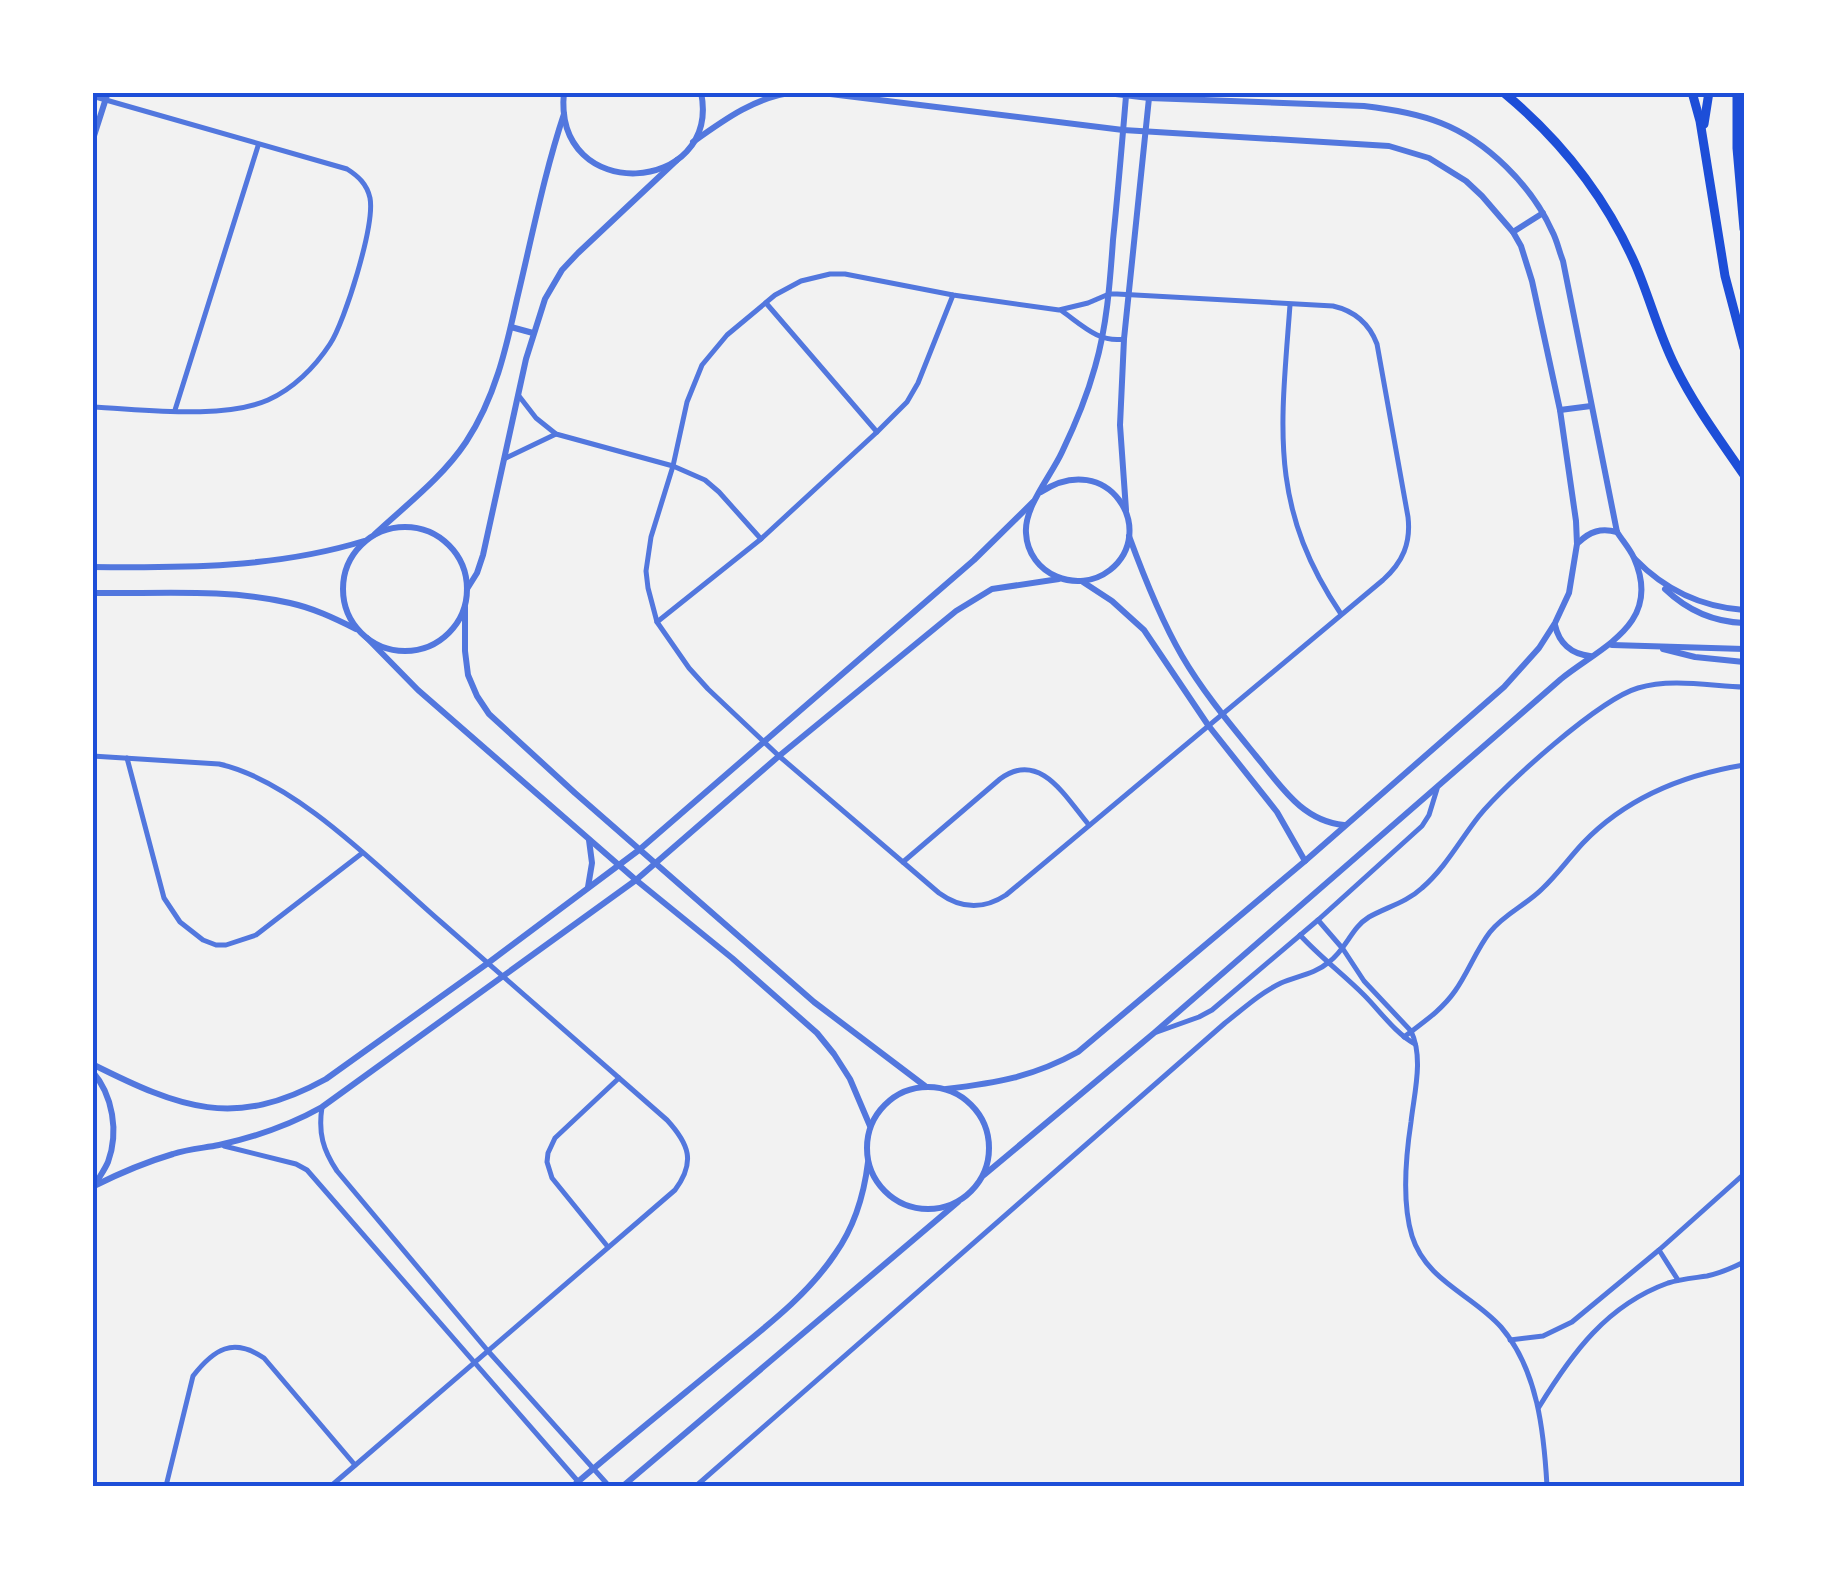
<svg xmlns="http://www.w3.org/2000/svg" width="1837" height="1579" font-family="Quicksand,sans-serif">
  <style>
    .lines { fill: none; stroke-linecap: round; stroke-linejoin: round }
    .minor { stroke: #5277de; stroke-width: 5 }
    .tertiary { stroke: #5277de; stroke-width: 6 }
    .primary { stroke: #1d4ed8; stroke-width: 9 }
    .trunk { stroke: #1d4ed8; stroke-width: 9 }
    .neatline { fill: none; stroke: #1d4ed8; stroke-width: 4 }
  </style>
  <rect width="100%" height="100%" fill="#f2f2f2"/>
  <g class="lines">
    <!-- minor -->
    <g class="minor">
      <path d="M92,96L347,169C358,176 367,184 370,198C375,225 345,321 330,344C315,367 293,389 268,400C222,420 142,409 92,407"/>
      <path d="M830,274H845L953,295L1059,310L1088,303L1109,294H1117L1333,306C1355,311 1369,323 1377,344L1408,517C1411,543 1403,562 1383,580L1006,895C983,910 961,909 939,893L779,756L708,689L689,668L657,622L648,588L646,571L651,537L673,466L687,402L702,365L727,335L775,295L801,281Z"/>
      <polyline points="766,303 877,432"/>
      <path d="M1290,305C1281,427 1268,506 1341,614"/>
      <path d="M1062,311C1082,325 1099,343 1124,339"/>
      <polyline points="519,396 536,418 556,434 673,466 705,480 719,492 761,539"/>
      <polyline points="175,410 258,146"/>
      <polyline points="506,458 556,434"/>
      <polyline points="657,622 761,539 877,432 907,402 918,383 953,295"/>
      <path d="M92,756L219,764C296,781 381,870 441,922C516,988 591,1054 667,1120C689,1144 696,1162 675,1190L331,1486"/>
      <polyline points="127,758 164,898 180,922 203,940 216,945 226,945 256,935 361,854"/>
      <path d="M903,862L1000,779C1040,749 1066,798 1089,825"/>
      <path d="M1318,920L1343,949L1364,981L1411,1031C1424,1058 1414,1094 1411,1122C1406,1155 1402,1203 1412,1236C1426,1281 1473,1295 1501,1327C1538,1370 1544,1433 1547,1486"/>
      <path d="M1300,935C1320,957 1343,974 1364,995C1380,1011 1395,1033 1415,1044"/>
      <polyline points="1157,1032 1199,1017 1212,1010 1318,920 1422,826 1429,815 1437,789"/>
      <path d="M1404,1037C1422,1023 1441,1011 1455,991C1468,973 1476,950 1490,932C1504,914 1526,905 1542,889C1557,875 1569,858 1583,843C1627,797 1683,775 1744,765"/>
      <path d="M322,1107C318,1133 323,1150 337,1171L488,1351L609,1486"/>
      <polyline points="224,1146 296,1164 307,1170 582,1486"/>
      <polyline points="608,1247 552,1178 547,1162 548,1153 555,1138 619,1078"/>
      <polyline points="1659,1250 1678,1280"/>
      <polyline points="1510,1340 1543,1336 1572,1322 1659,1250 1744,1174"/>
      <path d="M1539,1407C1572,1353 1607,1305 1668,1283C1681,1279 1694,1278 1707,1276C1721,1273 1732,1268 1744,1262"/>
      <path d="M166,1486L193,1376C214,1349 233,1337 264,1358L355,1465"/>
      <path d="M696,1486L1225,1023C1243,1009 1260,993 1281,983C1297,976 1315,974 1329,962C1346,950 1351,928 1369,917C1387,907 1407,902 1422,888C1446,867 1460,840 1479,816C1505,784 1600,699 1638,688C1671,678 1711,686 1744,687"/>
    </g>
    <!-- tertiary -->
    <g class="tertiary">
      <path d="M564,92C552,206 722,195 701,92"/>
      <path d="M814,92L1123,130L1389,146L1429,158L1466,181L1482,196L1513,232L1521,246L1532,281L1560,410L1576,521L1577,544L1569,593L1555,623L1539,648L1504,687L1305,861L1078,1052C1033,1077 996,1083 946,1089"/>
      <polyline points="92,142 108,92"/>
      <path d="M693,142C725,119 757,96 796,92"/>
      <polyline points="1513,232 1543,213"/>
      <polyline points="511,327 533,333"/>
      <polyline points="1560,410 1591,406"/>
      <path d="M1041,492C1108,448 1159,531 1110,570C1078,595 1028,575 1026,533C1024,507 1051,476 1062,452C1075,425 1087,396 1095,367C1107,326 1110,282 1113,240C1118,192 1122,144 1126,96"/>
      <polyline points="1126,510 1120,425 1124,339 1149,98"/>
      <circle cx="405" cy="589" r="62"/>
      <path d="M375,534C406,505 442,478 466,442C495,398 506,349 517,299C532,237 544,174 564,114"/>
      <path d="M1129,536C1144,577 1160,618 1182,656C1203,692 1230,724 1256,756C1281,786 1302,821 1344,825"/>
      <path d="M1578,543C1590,531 1601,528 1617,532"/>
      <path d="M1635,559C1665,590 1702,607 1744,610"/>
      <path d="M92,567C184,568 276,568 364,541"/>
      <polyline points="1083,582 1112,601 1144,630 1208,725 1277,812 1305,861"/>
      <polyline points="467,589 477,573 483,555 526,359 545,299 562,270 578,253 677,160"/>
      <path d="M1665,589C1688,611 1713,622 1744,623"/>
      <path d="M92,593C157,594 226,588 290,603C313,608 334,618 356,629"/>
      <polyline points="465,607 465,651 468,675 477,696 489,714 575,793 814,1002 925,1086"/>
      <path d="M1555,625C1559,643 1571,654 1590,656"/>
      <polyline points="367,638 418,690 636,880 732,958 817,1033 834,1054 850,1079 870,1126"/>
      <polyline points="1612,645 1744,649"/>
      <polyline points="1663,649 1695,657 1744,662"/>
      <polyline points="588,887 592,863 589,840"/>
      <path d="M92,1064C180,1108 234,1130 326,1079L488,963L639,850L974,560L1033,502"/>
      <path d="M92,1071C113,1095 119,1132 108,1162C105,1169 100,1176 96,1183"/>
      <circle cx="928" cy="1148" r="61"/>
      <path d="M984,1175L1154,1033L1561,679C1602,646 1663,624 1634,558C1630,549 1622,540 1617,532L1563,261C1559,251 1557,240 1552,231C1532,186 1487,141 1441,123C1416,113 1390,109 1364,106L1149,98L1099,92"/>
      <path d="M94,1186C120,1173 146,1162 173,1154C188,1149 204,1148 219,1145C255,1137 290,1125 322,1107L636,880L779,756L956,611L992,589L1059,579"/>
      <path d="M573,1486C623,1443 674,1402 725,1360C764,1328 807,1296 835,1254C855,1226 864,1195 868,1162"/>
      <polyline points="623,1486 958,1202"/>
    </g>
    <!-- primary -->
    <g class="primary">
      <polyline points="1692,92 1700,121 1725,276 1744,348"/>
      <polyline points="1737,92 1737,148 1744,229"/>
      <polyline points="1704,124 1709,92"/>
    </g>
    <!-- trunk -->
    <path class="trunk" d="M1503,92C1561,140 1606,197 1636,266C1650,299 1659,334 1675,366C1694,405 1720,440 1744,475"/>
  </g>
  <!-- border -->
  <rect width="1837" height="1579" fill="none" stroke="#ffffff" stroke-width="190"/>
  <rect x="95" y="95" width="1647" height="1389" class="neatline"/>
</svg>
